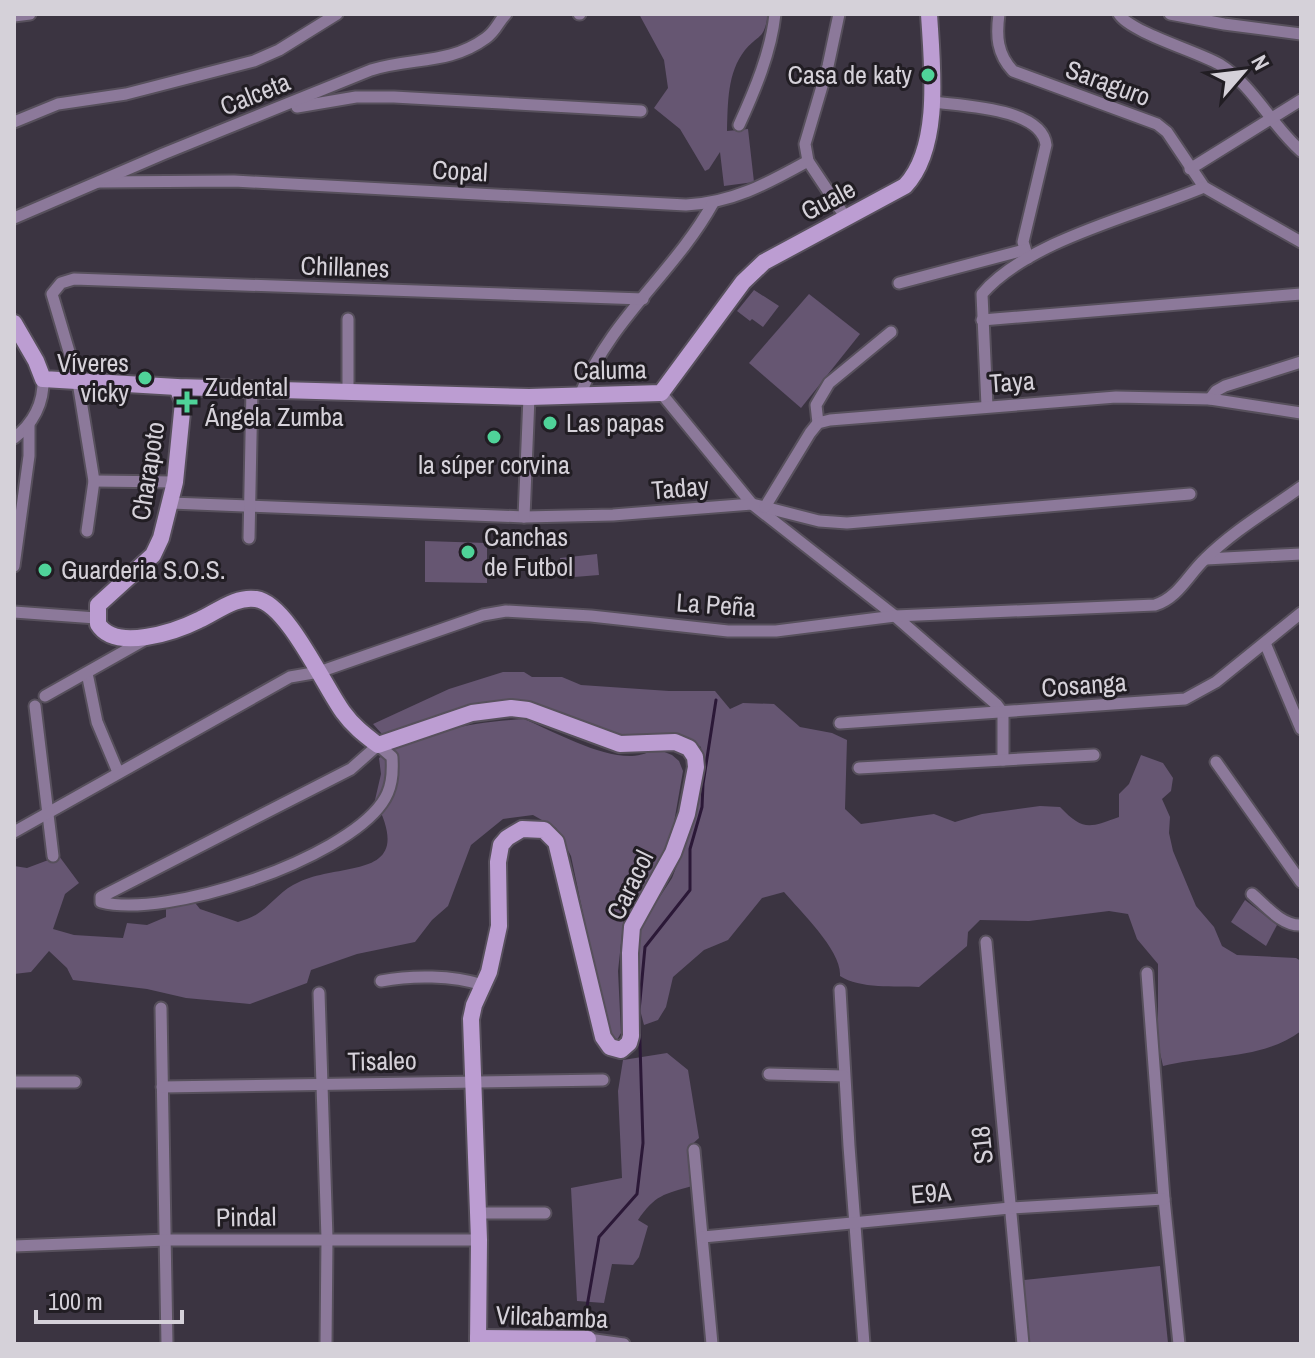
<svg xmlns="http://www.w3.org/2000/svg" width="1315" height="1358" font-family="'Archivo Narrow',sans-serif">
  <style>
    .green { fill: #665672 }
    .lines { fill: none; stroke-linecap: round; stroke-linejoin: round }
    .stream { stroke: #2b1837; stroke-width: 3 }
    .street-casing { stroke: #57505c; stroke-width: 15 }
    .secondary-casing { stroke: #57505c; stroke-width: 20 }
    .street { stroke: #8c799a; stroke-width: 11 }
    .secondary { stroke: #bc9dd2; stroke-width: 16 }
    .poi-dot { fill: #4fd399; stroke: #211d23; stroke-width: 3 }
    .labels { text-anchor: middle; stroke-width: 6; stroke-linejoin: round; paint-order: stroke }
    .poi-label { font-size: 26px; fill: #d5d1d9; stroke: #211d23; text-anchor: start }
    .street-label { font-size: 26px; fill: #d5d1d9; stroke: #211d23 }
  </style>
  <rect width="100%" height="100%" fill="#3b3441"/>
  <!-- green -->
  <g class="green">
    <path d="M639,14H768C764,40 760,33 745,50C727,73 728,103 727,131L748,129L754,182L724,186L720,152L709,169L705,171L680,129L654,108L668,88L664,60Z"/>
    <polygon points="754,290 779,306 763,327 752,319 750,321 737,311"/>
    <polygon points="809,294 860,334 801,408 749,363"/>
    <polygon points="425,541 487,543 487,583 425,582"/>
    <polygon points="597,554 599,575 562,578 560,558"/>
    <path d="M503,672H524L532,677H562L581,685L669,691H715L730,709L743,703L774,704L800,727L832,733L847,740L845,809L861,824L934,814L955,822L982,814L1040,806L1060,807C1083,831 1089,828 1119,817V794L1129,784L1141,755L1163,763L1173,778L1171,791L1162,799L1170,817L1169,833L1173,851L1196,906L1214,927L1222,946L1237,955L1296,958L1301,961V1031C1263,1060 1207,1055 1163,1066L1158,1044V964L1137,939L1128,914L1109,911L1029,921L980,920L968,932L967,946L919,987C895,986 860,989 840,976C842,951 801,912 784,892L762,898L728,940L704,950L673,977L666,1007L658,1020L644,1025L634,987L637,932L672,878L695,819L702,764L701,747L683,735L631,739L532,702L482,703L434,721L382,734L373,724L449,689Z"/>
    <path d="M524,719C555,732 599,757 632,756C640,756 649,752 657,749L672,755L679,761L683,771L672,834L654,875L624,915L618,971L621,1033L617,1040L609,1038L571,856L556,828L533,815L503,819L471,845L448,906L432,920L415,942L357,954L311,970L307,983L250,1004L186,998L147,989L73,980L67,968L49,951L31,972L14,974V866L27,868L59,856L79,883L65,894L53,929L74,935L123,938L127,923L147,925L166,917V903L192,899L200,909L238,922C245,920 254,917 260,912C274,902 282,889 299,882C344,861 417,881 375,800L381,774L379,758C423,731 473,722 524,719Z"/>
    <polygon points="1245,900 1277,925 1266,946 1231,922"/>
    <path d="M667,1053L688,1070L699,1138L689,1147L692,1186C664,1194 655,1195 638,1220L648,1226L639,1257L633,1265L612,1264L604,1303L577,1301L571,1188L622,1178L618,1091L623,1060Z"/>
    <polygon points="1160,1266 1168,1343 1029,1344 1024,1280"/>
  </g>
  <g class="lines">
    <!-- stream -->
    <polyline class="stream" points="585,1318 599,1237 637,1194 643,1143 639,1011 645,947 690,890 690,849 702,807 703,784 716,700"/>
    <!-- street casing -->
    <g class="street-casing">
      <g id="street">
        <polyline points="579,14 580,14"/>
        <polyline points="839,14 828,66 805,144 808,161 846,218"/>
        <path d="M999,14C996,36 997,54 1013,71L1157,124L1167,132L1204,187L1301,242"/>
        <path d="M1119,14C1130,32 1196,51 1219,64C1253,85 1271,125 1301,151"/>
        <polyline points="1170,14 1224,24 1301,34"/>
        <polyline points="14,16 30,14"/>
        <path d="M934,102C963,106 1042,108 1046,145L1023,242L1028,258"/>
        <polyline points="297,107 356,97 394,97 641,111"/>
        <polyline points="14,122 58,104 126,94 254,61 279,50 337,14"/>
        <path d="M739,125C755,90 771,52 775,14"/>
        <polyline points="1190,169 1301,100"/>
        <path d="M99,182L234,181L686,205C733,203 768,183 808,161"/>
        <path d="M14,218L163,154L371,70C412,57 449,65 486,38C496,31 498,22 506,14"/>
        <polyline points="899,283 1024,250"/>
        <polyline points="982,320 1301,294"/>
        <polyline points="348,391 348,319"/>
        <polyline points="661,393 752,504 895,616 997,705 1003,713 1003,760"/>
        <path d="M580,395C610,319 674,273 713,203"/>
        <polyline points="1210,399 1216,391 1225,386 1301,362"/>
        <path d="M987,406L982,294C1028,240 1138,215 1204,187"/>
        <polyline points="818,423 816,405 829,383 891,332"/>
        <path d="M14,438C33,424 44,403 43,379"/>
        <polyline points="94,481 175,482"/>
        <polyline points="171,503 524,517 613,515 752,504 819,521 847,523 1190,494"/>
        <polyline points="765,507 810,433 818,423 830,420 1116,397 1210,399 1301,413"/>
        <polyline points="524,517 529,397"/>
        <polyline points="87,531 94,481 78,382 52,294 61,283 74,279 643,299"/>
        <polyline points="249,538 252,388"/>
        <polyline points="1206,559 1301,554"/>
        <polyline points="14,566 29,456 29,425"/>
        <polyline points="14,612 96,618"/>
        <polyline points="1265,643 1301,729"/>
        <polyline points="87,673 97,722 118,772"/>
        <polyline points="45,696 146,639"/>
        <polyline points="35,706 53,856"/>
        <polyline points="840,723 1185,699 1216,682 1301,613"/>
        <path d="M378,745L392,757C393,774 392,789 382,803C342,860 167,919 101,902V897L351,769Z"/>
        <polyline points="1216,762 1301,882"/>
        <polyline points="859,768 1094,755"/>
        <path d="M14,832L290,677L319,672L483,615L506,611L591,616L728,631H776L895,616L1155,605C1178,598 1188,575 1205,559C1233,531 1269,510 1301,487"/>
        <path d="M1252,894C1266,906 1282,926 1301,925"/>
        <polyline points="986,942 1023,1344"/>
        <polyline points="1147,973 1164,1199 1179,1344"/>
        <path d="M381,981C412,975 452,975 483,985"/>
        <polyline points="840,990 849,1146 864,1344"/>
        <polyline points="319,993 327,1238 326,1344"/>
        <polyline points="161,1008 167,1344"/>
        <polyline points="769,1074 844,1076"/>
        <polyline points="14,1082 75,1082"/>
        <polyline points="162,1087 603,1080"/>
        <polyline points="694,1150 712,1344"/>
        <polyline points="478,1213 545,1213"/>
        <polyline points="703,1237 1010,1208 1164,1199"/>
        <polyline points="14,1246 167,1240 479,1240"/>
        <polyline points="588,1339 624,1344"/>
      </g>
    </g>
    <!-- secondary casing -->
    <g class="secondary-casing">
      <g id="secondary">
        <path d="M14,323L36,361L43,379L177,387L529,397L661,393L743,282L764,262L905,186C942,147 932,64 929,14"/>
        <path d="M177,387L183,402L175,482L161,538L153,555L98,605V624C115,652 175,632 199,620C217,612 235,596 256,599C287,603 324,686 343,712C353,726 365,735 378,745L472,713L511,708L528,710L620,744L675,742L689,748L695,757L696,767L687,814L673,853L632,927L630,953L631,1036L629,1043L621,1050L610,1047L603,1037L556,842L544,830L522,829L507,838L501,845L498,862L499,926L489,972L474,1005L471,1019L479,1240L478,1344"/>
        <polyline points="478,1338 588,1339 586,1344"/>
      </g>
    </g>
    <!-- street -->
    <use href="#street" class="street"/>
    <!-- secondary -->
    <use href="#secondary" class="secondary"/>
  </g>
  <!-- markers -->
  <g class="poi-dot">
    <circle cx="928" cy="75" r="8"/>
    <circle cx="145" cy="378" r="8"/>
    <path d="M183 390h8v8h8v8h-8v8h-8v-8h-8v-8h8z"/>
    <circle cx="550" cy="423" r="8"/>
    <circle cx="494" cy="437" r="8"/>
    <circle cx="468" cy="552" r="8"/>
    <circle cx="45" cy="570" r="8"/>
  </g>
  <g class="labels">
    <!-- poi labels -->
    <g class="poi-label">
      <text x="912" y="84" text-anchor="end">Casa de katy</text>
      <text x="129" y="372" text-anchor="end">Víveres<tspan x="129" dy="30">vicky</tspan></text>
      <text x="205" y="396">Zudental<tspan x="205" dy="30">Ángela Zumba</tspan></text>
      <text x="566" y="432">Las papas</text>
      <text x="494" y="474" text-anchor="middle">la súper corvina</text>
      <text x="484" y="546">Canchas<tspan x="484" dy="30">de Futbol</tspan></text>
      <text x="61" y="579">Guarderia S.O.S.</text>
    </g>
    <!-- street labels -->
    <g class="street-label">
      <text transform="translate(1108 83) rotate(20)" y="9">Saraguro</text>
      <text transform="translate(255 94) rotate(-22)" y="9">Calceta</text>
      <text transform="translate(460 171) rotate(3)" y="9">Copal</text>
      <text transform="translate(828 200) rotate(-28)" y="9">Guale</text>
      <text transform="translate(345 267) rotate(2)" y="9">Chillanes</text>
      <text transform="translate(610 370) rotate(-1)" y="9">Caluma</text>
      <text transform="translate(1012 382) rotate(-4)" y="9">Taya</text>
      <text transform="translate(148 471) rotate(-81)" y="9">Charapoto</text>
      <text transform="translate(680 488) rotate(-5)" y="9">Taday</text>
      <text transform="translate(716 605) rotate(4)" y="9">La Peña</text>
      <text transform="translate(1084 685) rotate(-4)" y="9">Cosanga</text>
      <text transform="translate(630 885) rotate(-64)" y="9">Caracol</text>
      <text transform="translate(382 1061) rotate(-1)" y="9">Tisaleo</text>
      <text transform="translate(982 1145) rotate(-96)" y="9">S18</text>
      <text transform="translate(931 1193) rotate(-5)" y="9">E9A</text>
      <text transform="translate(246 1217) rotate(-1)" y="9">Pindal</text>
      <text transform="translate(552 1317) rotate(2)" y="9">Vilcabamba</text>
    </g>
  </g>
  <!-- border -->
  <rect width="1315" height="1358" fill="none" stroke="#d5d1d9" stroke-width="32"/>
  <!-- north arrow -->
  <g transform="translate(1243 72) rotate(62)" stroke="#211d23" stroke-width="6" paint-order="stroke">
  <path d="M0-6L14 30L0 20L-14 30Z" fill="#d5d1d9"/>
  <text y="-12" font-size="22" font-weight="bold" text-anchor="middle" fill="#d5d1d9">N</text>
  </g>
  <!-- scale -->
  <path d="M36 1310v12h146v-12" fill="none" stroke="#d5d1d9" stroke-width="4"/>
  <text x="48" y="1310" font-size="24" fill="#d5d1d9" stroke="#211d23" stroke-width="6" paint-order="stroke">100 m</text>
</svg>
